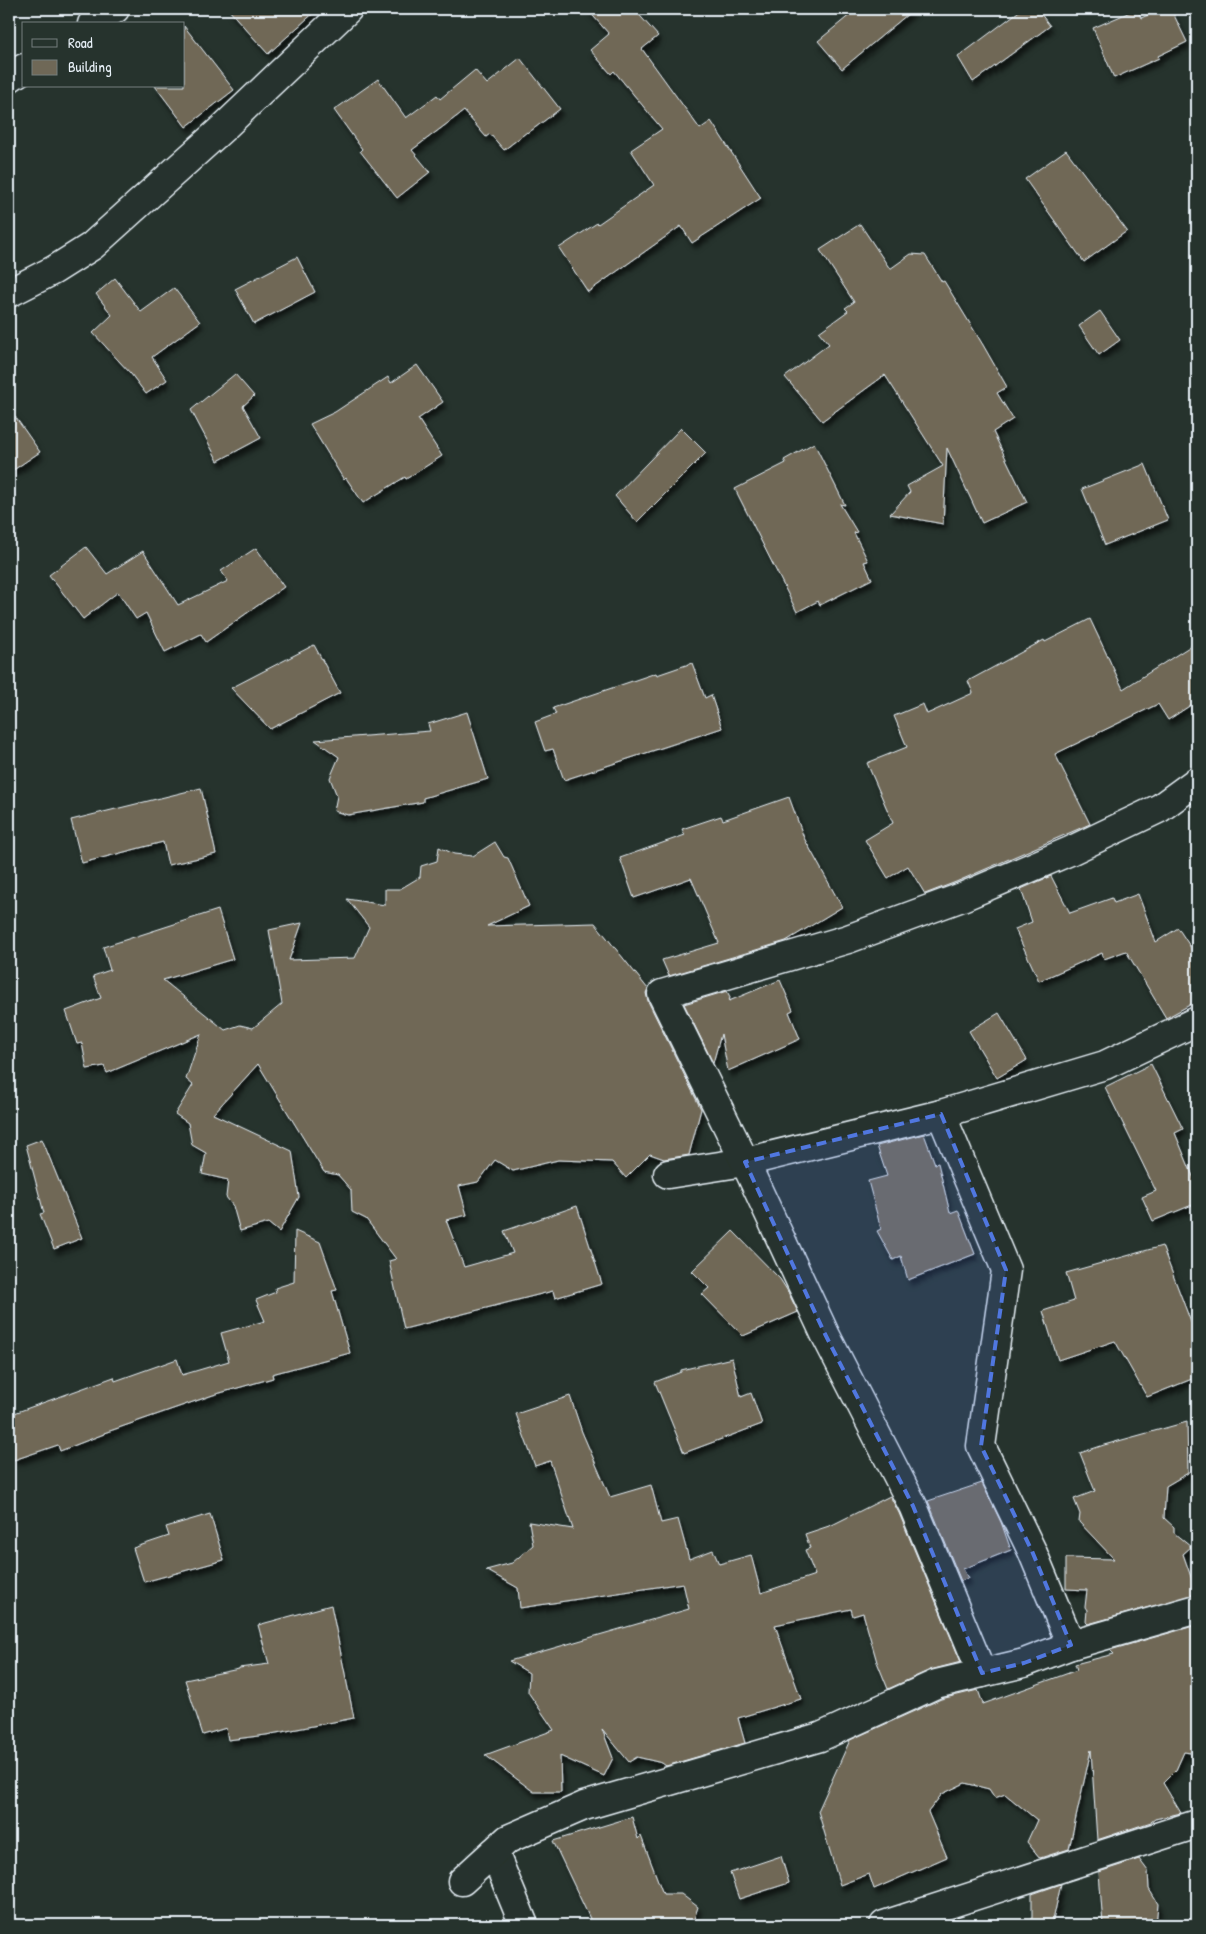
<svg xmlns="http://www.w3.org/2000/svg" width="1206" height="1934" font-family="'Patrick Hand',sans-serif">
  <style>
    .building { fill: #6f6857; stroke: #e8f1f8; filter: url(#shadow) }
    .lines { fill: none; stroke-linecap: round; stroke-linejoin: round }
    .minor-casing { stroke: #e8f1f8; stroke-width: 31 }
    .minor { stroke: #26332d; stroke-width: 28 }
    .marked { fill: #5077e0; fill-opacity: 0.2; stroke: #5077e0; stroke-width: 4; stroke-dasharray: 10 6; stroke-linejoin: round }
  </style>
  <defs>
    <filter id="shadow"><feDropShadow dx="3" dy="5.5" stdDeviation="2.5" flood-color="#0009"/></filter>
  </defs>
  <rect width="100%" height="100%" fill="#26332d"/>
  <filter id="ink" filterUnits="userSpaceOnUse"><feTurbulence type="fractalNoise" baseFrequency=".02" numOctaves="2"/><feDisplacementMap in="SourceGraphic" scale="10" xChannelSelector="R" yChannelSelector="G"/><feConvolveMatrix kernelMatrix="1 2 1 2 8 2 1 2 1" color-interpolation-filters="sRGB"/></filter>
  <g filter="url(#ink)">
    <!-- building -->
    <g class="building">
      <polygon points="228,9 318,9 268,54"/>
      <polygon points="587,9 634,9 658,36 642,49 700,129 711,121 761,198 692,243 681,226 588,292 559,248 597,223 598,224 654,185 631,150 662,129 614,71 611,74 590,50 609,34"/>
      <polygon points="857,9 914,9 842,69 818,41"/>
      <polygon points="1022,9 1037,9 1050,26 973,82 958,57"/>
      <polygon points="1137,9 1141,18 1162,9 1171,9 1187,42 1158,56 1159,58 1114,78 1093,28"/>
      <polygon points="184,26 234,90 186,127 155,86 184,86"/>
      <polygon points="520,58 560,109 528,133 527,132 504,150 490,134 486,137 464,111 412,150 430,172 397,198 360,151 362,149 334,110 378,79 406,118 437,95 440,99 475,70 487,84"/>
      <polygon points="1066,150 1127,231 1084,262 1025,179"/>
      <polygon points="860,224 890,269 911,254 925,255 942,282 944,281 983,345 1007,387 997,393 1013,419 993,432 1027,502 982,523 947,448 943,524 890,514 910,492 907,486 943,466 885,375 822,421 785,377 829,344 819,332 848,311 845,308 854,302 820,250"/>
      <polygon points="297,257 315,292 254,324 235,289"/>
      <polygon points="115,278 141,312 174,288 200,322 152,357 167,380 146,394 131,374 93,333 112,315 96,294"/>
      <polygon points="1100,311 1120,340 1099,355 1079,326"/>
      <polygon points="417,365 443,402 418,419 442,456 406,479 405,477 363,503 346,478 344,480 310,424 335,412 388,377 391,383"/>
      <polygon points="235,374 254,396 243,406 261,438 218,461 191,410"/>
      <polygon points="9,408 40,452 9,473"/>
      <polygon points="681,428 706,453 637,522 615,496"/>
      <polygon points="814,443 845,505 840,504 857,532 854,533 868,561 864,562 872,579 820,605 818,601 797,612 735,489 786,463 784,460"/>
      <polygon points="1145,464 1168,520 1105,545 1082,489"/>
      <polygon points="86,547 107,574 143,551 178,605 228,581 221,571 256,548 284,587 206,642 201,634 165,652 146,613 136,619 118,592 83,619 49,575"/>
      <polygon points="1090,619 1123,689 1197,642 1197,701 1168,720 1158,704 1055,754 1090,824 956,882 925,894 908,866 888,878 865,840 893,823 867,763 907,747 894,716 923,704 927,714 973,693 968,681 1044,640 1045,642"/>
      <polygon points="314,645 340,693 270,729 231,688"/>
      <polygon points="692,663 705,698 711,695 722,728 564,780 553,749 545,751 535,722 556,714 553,708 656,673 657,675"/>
      <polygon points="467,712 488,779 423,798 423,802 348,815 334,811 337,796 330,778 339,757 315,740 430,731 428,724"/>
      <polygon points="201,788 216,854 168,865 163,842 82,863 71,820"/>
      <polygon points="789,797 804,838 842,907 786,941 669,976 662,960 719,943 691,878 634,898 620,858 685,835 682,829 721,816 723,820"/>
      <polygon points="495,842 504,857 508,858 529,906 487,926 595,923 648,989 646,993 648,1001 701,1109 689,1155 664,1159 650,1154 626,1178 612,1162 558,1160 513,1171 495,1160 478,1182 459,1186 467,1215 446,1220 464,1267 513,1253 504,1231 577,1206 602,1284 555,1298 553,1291 404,1329 389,1261 396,1259 366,1219 352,1212 351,1190 338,1175 324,1172 258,1064 213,1114 292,1151 299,1197 279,1232 268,1223 240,1231 233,1206 226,1197 228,1180 202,1174 206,1153 192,1145 188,1123 175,1114 193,1085 186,1079 201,1034 107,1073 104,1066 87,1069 82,1043 77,1044 66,1011 101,998 93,976 110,970 103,947 218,910 233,959 163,980 225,1030 240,1025 253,1028 282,1004 269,930 302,923 289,960 355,958 369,927 347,899 385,905 385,889 400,889 420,877 421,866 437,861 439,847 454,854 473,856"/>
      <polygon points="1051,876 1070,913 1112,898 1114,903 1138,894 1156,942 1178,928 1197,957 1197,1001 1166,1018 1126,951 1104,959 1102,953 1039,981 1015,929 1032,922 1021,889"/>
      <polygon points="780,980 793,1010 789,1012 800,1039 728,1071 721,1034 713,1063 684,1004 727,991 730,997 729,1001"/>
      <polygon points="999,1013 1027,1060 997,1078 969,1031"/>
      <polygon points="1151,1064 1183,1129 1175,1133 1197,1186 1197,1203 1153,1221 1142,1197 1156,1191 1105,1087"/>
      <polygon points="924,1134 935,1164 938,1163 950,1213 958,1210 975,1254 908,1280 901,1256 893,1260 877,1231 881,1229 868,1181 887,1176 877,1146"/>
      <polygon points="42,1139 82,1238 54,1249 40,1214 44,1213 26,1145"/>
      <polygon points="295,1231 320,1242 337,1290 332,1291 350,1353 272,1374 273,1378 213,1395 104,1433 104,1434 60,1451 58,1445 14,1460 9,1446 9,1415 114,1377 115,1381 177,1359 182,1375 229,1361 221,1333 265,1321 256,1300 276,1292 275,1288 294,1282"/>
      <polygon points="733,1231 780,1279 787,1290 798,1312 743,1336 702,1294 709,1288 692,1271"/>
      <polygon points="1162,1246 1197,1338 1197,1377 1147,1397 1115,1341 1058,1360 1043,1311 1074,1301 1066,1273"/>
      <polygon points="732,1358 741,1397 751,1393 762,1424 684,1453 655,1382 681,1372 681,1370"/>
      <polygon points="570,1396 582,1432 610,1497 651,1485 661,1523 678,1519 689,1559 713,1550 719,1564 751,1555 761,1593 815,1575 805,1550 810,1548 805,1534 832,1525 890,1496 899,1513 961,1662 930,1670 888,1689 877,1662 863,1613 853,1616 851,1609 775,1625 801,1699 738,1718 745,1743 666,1766 662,1763 637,1757 629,1762 602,1729 613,1758 604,1776 560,1756 561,1792 534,1792 485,1755 554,1730 528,1692 529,1673 509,1661 689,1609 683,1583 520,1608 518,1588 486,1570 512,1563 533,1545 529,1522 573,1529 550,1461 535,1466 516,1414"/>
      <polygon points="1187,1422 1188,1473 1166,1486 1164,1518 1174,1527 1174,1533 1191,1547 1183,1554 1197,1594 1088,1624 1086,1622 1087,1610 1085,1607 1087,1590 1066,1589 1066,1558 1114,1559 1079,1522 1080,1514 1074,1499 1095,1491 1080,1453 1104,1445"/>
      <polygon points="982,1483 1001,1522 1011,1550 963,1569 968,1578 961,1581 928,1501"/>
      <polygon points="210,1514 224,1560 144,1582 133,1548 169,1536 166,1527"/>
      <polygon points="331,1605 354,1718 266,1735 228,1740 226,1728 203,1735 185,1680 239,1669 239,1668 269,1664 258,1625"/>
      <polygon points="1197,1625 1197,1754 1184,1752 1176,1770 1163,1783 1181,1813 1155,1819 1151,1822 1097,1840 1091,1750 1069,1849 1040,1858 1027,1842 1037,1820 1005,1794 995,1798 989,1789 965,1783 942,1794 928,1812 947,1857 874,1889 869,1874 840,1885 818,1811 850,1740 941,1699 978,1690 983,1704 1077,1670 1075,1664 1114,1654 1110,1650"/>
      <polygon points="632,1817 638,1839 641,1836 663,1894 681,1894 698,1907 692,1925 593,1925 553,1841"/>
      <polygon points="781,1856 789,1883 739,1899 730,1873"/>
      <polygon points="1139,1859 1148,1871 1149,1889 1158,1904 1156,1925 1103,1925 1099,1872"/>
      <polygon points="1061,1884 1052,1925 1032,1925 1032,1894"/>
    </g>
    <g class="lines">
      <!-- minor casing -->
      <g class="minor-casing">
        <g id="minor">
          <polyline points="92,24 115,9"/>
          <polyline points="9,78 24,68"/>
          <polyline points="9,293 54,270 92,246 223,128 348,9"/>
          <polyline points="941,1114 1006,1270 981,1446 1032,1551 1071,1645"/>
          <polyline points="668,1174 745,1162 941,1114 1105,1065 1197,1021"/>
          <polyline points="982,1673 913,1506 825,1334 745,1162 662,994 848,939 962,897 1070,851 1160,808 1197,781"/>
          <polyline points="494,1852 524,1925"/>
          <polyline points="462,1881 508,1839 584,1806 820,1737 936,1684 1024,1663 1071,1645 1197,1609"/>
          <polyline points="884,1925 1197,1824"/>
        </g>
      </g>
      <!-- minor -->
      <use href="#minor" class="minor"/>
    </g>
  </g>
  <!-- marked area -->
  <path class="marked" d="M941,1114L1006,1270L981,1446L1032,1551L1071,1645L1024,1663L982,1673L913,1506L825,1334L745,1162Z"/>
  <!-- margin -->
  <rect width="1206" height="1934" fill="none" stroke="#26332d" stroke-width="30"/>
  <rect x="15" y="15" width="1176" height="1904" fill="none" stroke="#e8f1f8" stroke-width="2" filter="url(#ink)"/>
  <!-- legend -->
  <rect x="22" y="22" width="162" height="65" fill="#26332d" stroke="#747f7e"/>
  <rect x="32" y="39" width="25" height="8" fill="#26332d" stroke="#747f7e"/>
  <text x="68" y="48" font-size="15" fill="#e8f1f8">Road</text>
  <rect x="32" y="60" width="25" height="15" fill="#6f6857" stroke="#747f7e"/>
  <text x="68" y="72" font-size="15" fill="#e8f1f8">Building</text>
</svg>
